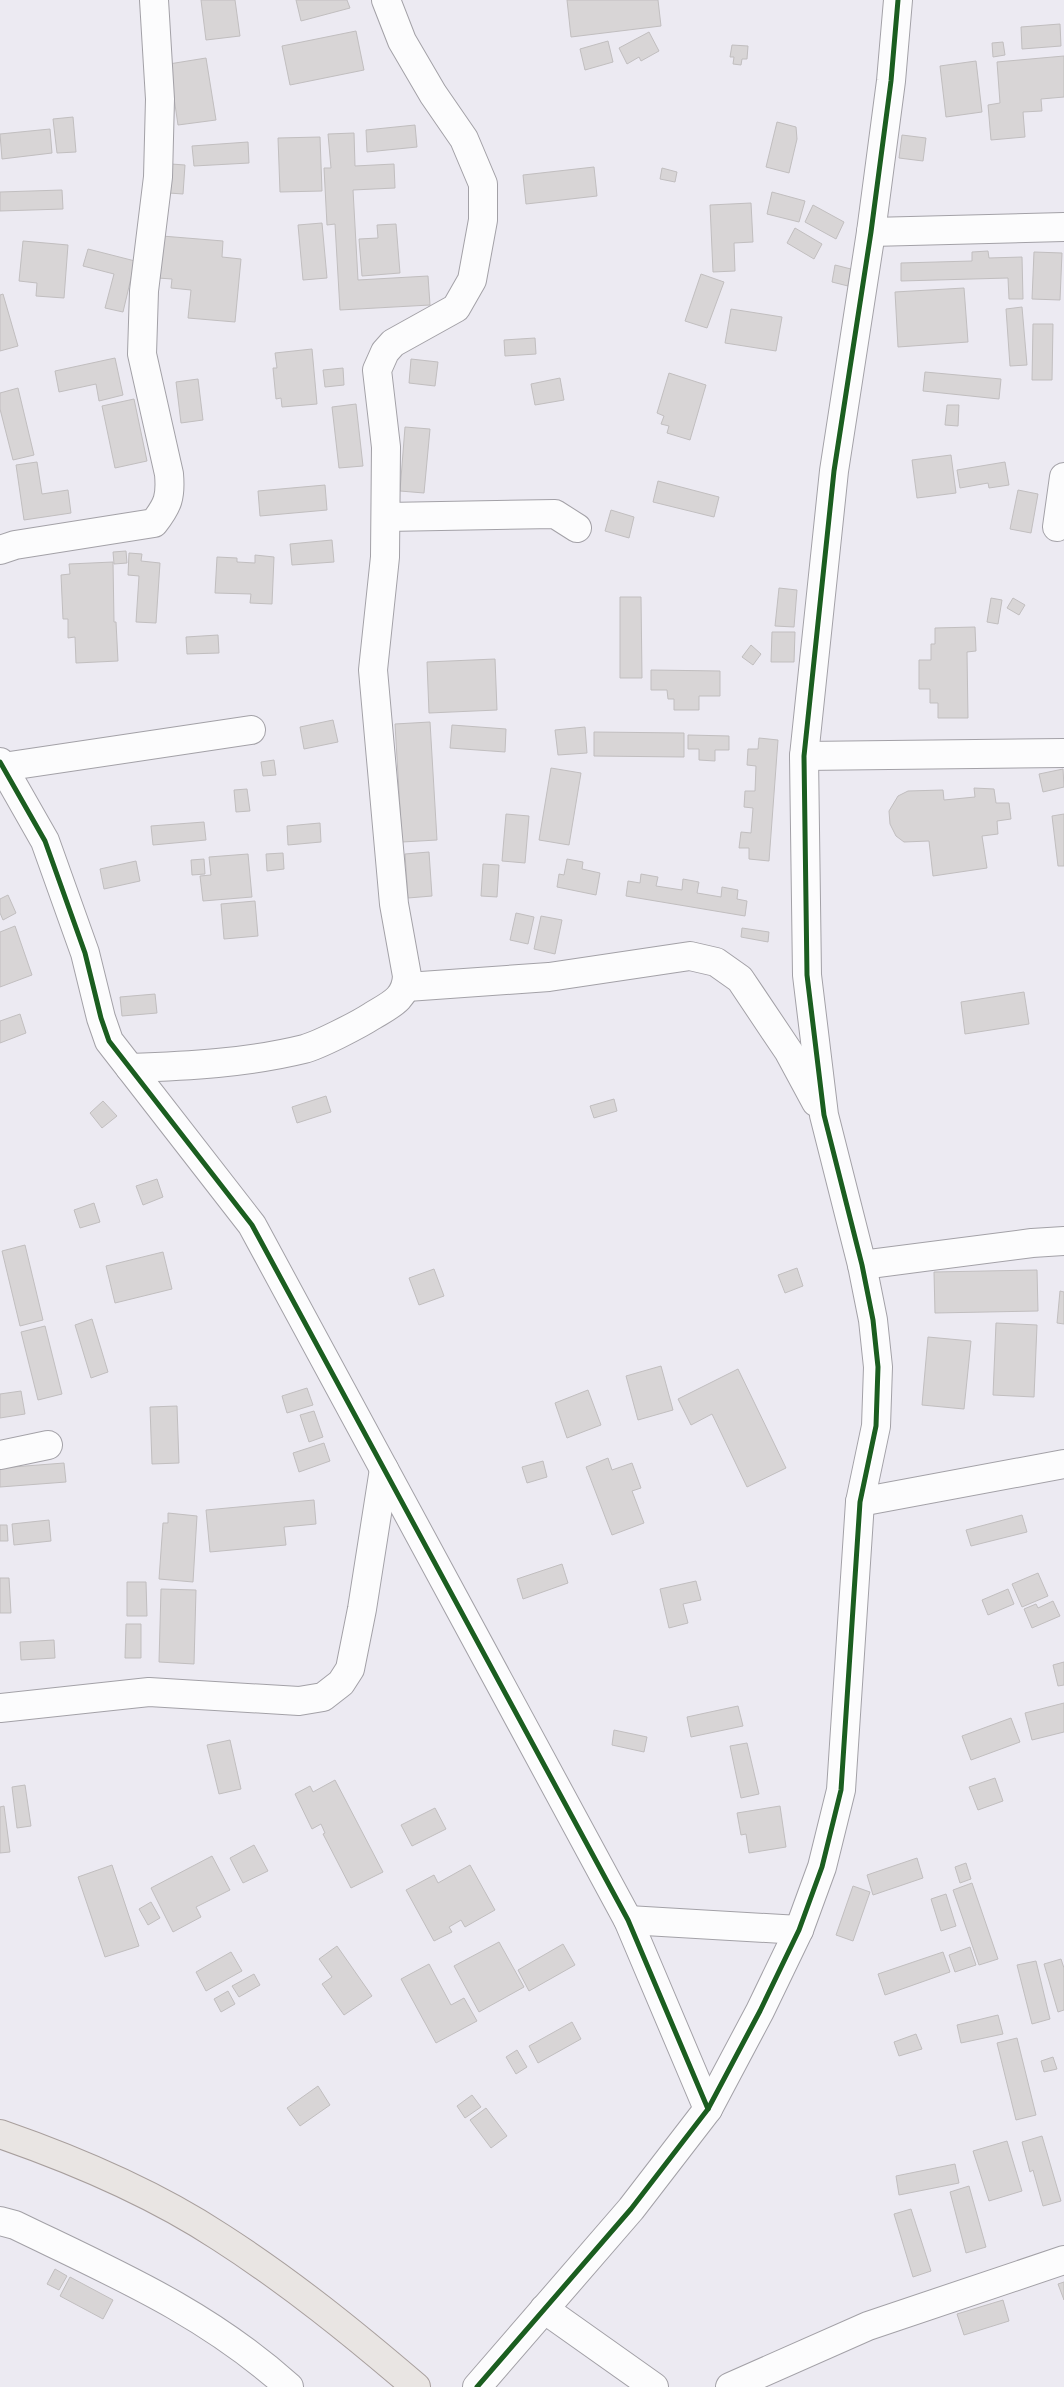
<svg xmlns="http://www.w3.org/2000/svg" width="1064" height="2387" font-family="'Roboto Condensed',sans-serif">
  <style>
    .building { fill: #d8d5d6; stroke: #c1bebf }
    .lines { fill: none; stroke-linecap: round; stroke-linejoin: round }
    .minor-casing { stroke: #a3a1a7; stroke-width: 30 }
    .major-casing { stroke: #a89f9d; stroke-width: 30 }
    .minor { stroke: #fcfcfd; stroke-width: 28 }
    .major { stroke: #e9e5e3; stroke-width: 28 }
    .cycleway-casing { stroke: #fff; stroke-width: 8 }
    .cycleway { stroke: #1b5e20; stroke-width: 5 }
  </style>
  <rect width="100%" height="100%" fill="#eceaf2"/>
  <!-- building -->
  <g class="building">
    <polygon points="201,0 235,0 240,36 206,40"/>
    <polygon points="296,0 347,0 350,8 301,21"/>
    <polygon points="567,0 658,0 661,26 571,37"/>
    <polygon points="1060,24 1061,46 1022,49 1021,27"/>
    <polygon points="356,31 364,70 290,85 282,46"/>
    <polygon points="649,32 659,51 641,61 639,57 627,64 619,48"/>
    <polygon points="608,41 613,62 585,70 580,49"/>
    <polygon points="1003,42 1005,55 993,57 992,43"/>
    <polygon points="732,45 748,46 747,59 742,59 741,65 733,64 734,57 730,57"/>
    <polygon points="1064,56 1064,97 1041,99 1042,111 1023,112 1025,137 991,140 988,105 1000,103 997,62"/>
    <polygon points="206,58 216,120 178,125 169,64"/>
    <polygon points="976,61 982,112 946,117 940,66"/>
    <polygon points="73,117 76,152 57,153 53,119"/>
    <polygon points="777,122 796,127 797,139 789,173 766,167"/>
    <polygon points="415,125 417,147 367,152 366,130"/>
    <polygon points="50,129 52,153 2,159 0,134"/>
    <polygon points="354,133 355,166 394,164 395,188 353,190 358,280 428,276 430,305 340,310 335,224 327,225 324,168 331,168 328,134"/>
    <polygon points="902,135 926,138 923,161 899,158"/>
    <polygon points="320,137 322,191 280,192 278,138"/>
    <polygon points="248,142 249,163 194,166 192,146"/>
    <polygon points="171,164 185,165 183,194 169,193"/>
    <polygon points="594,167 597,196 526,204 523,175"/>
    <polygon points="662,168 677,172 675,182 660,179"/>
    <polygon points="62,190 63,209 0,211 0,192"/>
    <polygon points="772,192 805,201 799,222 767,214"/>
    <polygon points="751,203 753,242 734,243 735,271 713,272 710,205"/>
    <polygon points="813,205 844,222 836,239 805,222"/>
    <polygon points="322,223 327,278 303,280 298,225"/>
    <polygon points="396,224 400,273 362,276 359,239 378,238 377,225"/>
    <polygon points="795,228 822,244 814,259 787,243"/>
    <polygon points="162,236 223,241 222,257 241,259 235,322 188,318 191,290 171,288 172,279 158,278"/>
    <polygon points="23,241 68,245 64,298 36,296 37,283 19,281"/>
    <polygon points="88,249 135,261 123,312 105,308 114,274 83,266"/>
    <polygon points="988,251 989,258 1022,257 1023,299 1009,299 1008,278 901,281 901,263 972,261 972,252"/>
    <polygon points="1034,252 1062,253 1060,300 1032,299"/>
    <polygon points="835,265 851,269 848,286 832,282"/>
    <polygon points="701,274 724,282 707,328 685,321"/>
    <polygon points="964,288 968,342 898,347 895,292"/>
    <polygon points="3,294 18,346 0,351 0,295"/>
    <polygon points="1022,307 1027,365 1010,366 1006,309"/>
    <polygon points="731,309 782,317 776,351 725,343"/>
    <polygon points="1033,324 1053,324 1052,380 1032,380"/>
    <polygon points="535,338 536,354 505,356 504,340"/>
    <polygon points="312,349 317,404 282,407 281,398 276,399 273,368 277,368 275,353"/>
    <polygon points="115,358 123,395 99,401 96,384 59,392 55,371"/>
    <polygon points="411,359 438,362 435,386 409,383"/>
    <polygon points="343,368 344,385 325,387 323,370"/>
    <polygon points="925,372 1001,379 999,399 923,391"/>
    <polygon points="669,373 706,385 690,440 667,433 669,426 661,424 664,416 657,413"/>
    <polygon points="560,378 564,400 535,405 531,384"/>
    <polygon points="198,379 203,420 181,423 176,382"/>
    <polygon points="18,388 34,455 13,460 0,409 0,393"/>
    <polygon points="134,399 147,461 115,468 102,406"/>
    <polygon points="356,404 363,466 339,468 332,407"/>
    <polygon points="947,405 959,405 958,426 945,425"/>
    <polygon points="405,427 430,429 424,493 400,491"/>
    <polygon points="951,455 956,493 917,498 912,460"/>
    <polygon points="37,462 42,494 68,490 71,513 24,520 16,465"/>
    <polygon points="1005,462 1009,485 989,488 988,483 960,488 957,470"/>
    <polygon points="658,481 719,497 714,517 653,502"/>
    <polygon points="325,485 327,510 260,516 258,491"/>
    <polygon points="1018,490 1038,494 1031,533 1010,529"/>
    <polygon points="611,510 634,517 629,538 605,531"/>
    <polygon points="332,540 334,562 292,565 290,544"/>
    <polygon points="126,551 127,563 114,564 113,552"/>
    <polygon points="129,553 142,554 141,561 160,563 156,623 136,622 139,576 128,575"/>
    <polygon points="255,555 274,557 272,604 250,603 251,594 215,593 217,557 237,558 237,562 255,563"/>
    <polygon points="113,562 114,622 116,622 118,661 76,663 75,637 68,638 68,619 63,619 61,575 70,574 69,564"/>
    <polygon points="779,588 797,590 794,627 775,626"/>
    <polygon points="620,597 641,597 642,678 620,678"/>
    <polygon points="991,598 1002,600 998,624 987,622"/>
    <polygon points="1013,598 1025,605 1019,615 1007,608"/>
    <polygon points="975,627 976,651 967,652 968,718 938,718 938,703 930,703 930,689 919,689 919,660 931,660 931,644 935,644 935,628"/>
    <polygon points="772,632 795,632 794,662 771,662"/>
    <polygon points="218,635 219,653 187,654 186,637"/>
    <polygon points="751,645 761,654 753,665 742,657"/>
    <polygon points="495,659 497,710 429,713 427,662"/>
    <polygon points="651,670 720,671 720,696 699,696 699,710 674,710 674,699 668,699 667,690 651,690"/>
    <polygon points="333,720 338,742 304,749 300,727"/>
    <polygon points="430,722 437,840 402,842 395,724"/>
    <polygon points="452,725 506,729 505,752 450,748"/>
    <polygon points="585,727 587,753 558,755 555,730"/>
    <polygon points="594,732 684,733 684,757 594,756"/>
    <polygon points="688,735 729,736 729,750 715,750 715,761 699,760 699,749 688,749"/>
    <polygon points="759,738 778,740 769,861 749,859 749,848 739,848 741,832 751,833 753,808 744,807 745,791 755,791 756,766 747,765 748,749 758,749"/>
    <polygon points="274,760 276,775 263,776 261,762"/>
    <polygon points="551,768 581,773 569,845 539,840"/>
    <polygon points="1063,769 1064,787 1043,792 1039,774"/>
    <polygon points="974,788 994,789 996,803 1009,803 1011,819 997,821 998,834 982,836 987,868 933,876 929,841 904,842 896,836 890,824 889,811 898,796 908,791 943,790 944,800 975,797"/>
    <polygon points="247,789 250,811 236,812 234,790"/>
    <polygon points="506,814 529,816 525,863 502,861"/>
    <polygon points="1064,814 1064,866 1058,866 1052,816"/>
    <polygon points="204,822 206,840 153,845 151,826"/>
    <polygon points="320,823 321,842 288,845 287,826"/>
    <polygon points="429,852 432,896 408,898 405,854"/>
    <polygon points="283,853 284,869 267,871 266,854"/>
    <polygon points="248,854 252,897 203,901 200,876 211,875 209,857"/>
    <polygon points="204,859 205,874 192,875 191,860"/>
    <polygon points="567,859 583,862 582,869 600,873 596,895 557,887 559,874 564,875"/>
    <polygon points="136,861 140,881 104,889 100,869"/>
    <polygon points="483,864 499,865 497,897 481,896"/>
    <polygon points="641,874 658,877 656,886 682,890 683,879 699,882 697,893 721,897 722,887 738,890 737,899 747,901 745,916 626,896 628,881 640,883"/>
    <polygon points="8,895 16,913 3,920 0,913 0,899"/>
    <polygon points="255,901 258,936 224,939 221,904"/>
    <polygon points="516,913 534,917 528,944 510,940"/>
    <polygon points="541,916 562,920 555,954 534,949"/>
    <polygon points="15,926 32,975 0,987 0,932"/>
    <polygon points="742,928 769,932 768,942 741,937"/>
    <polygon points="1024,992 1029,1024 965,1034 961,1002"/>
    <polygon points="155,994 157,1013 122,1016 120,997"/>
    <polygon points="20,1014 26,1033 0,1043 0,1021"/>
    <polygon points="326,1096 331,1112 297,1123 292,1107"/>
    <polygon points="614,1099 617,1111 594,1118 590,1106"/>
    <polygon points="103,1101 117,1116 102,1128 90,1113"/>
    <polygon points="157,1179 163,1197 143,1205 136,1186"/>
    <polygon points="94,1203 100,1222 80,1228 74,1210"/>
    <polygon points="25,1245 43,1320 20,1326 2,1251"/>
    <polygon points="163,1252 172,1289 115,1303 106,1266"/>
    <polygon points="797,1268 803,1286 785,1293 778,1275"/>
    <polygon points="434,1269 444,1296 419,1305 409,1278"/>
    <polygon points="1037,1270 1038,1311 935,1313 934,1272"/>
    <polygon points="1060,1291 1064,1292 1064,1324 1057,1323"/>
    <polygon points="92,1319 108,1372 91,1378 75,1325"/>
    <polygon points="996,1323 1037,1325 1034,1397 993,1395"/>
    <polygon points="45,1326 62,1394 38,1400 21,1332"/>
    <polygon points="928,1337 971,1341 964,1409 922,1405"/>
    <polygon points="661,1366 673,1410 638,1420 626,1376"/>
    <polygon points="738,1369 786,1468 747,1487 712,1414 691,1425 678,1399"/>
    <polygon points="307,1388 313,1405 287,1413 282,1396"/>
    <polygon points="588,1390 601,1425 567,1438 555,1403"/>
    <polygon points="21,1391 25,1414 0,1418 0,1394"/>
    <polygon points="177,1406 179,1463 152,1464 150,1407"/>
    <polygon points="314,1411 323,1437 309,1442 300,1415"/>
    <polygon points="324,1443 330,1461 299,1472 293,1453"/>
    <polygon points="608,1458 612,1470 632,1463 641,1488 632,1491 644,1523 612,1535 586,1467"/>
    <polygon points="543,1461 547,1477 527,1483 522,1467"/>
    <polygon points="64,1463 66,1482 0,1487 0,1468"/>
    <polygon points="314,1500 316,1524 284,1527 286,1545 210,1552 206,1510"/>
    <polygon points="168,1513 197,1516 193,1582 159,1579 163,1523 168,1523"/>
    <polygon points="1022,1515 1027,1532 971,1546 966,1530"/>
    <polygon points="49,1520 51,1541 14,1545 12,1524"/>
    <polygon points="0,1525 7,1525 8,1541 0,1541"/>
    <polygon points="562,1564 568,1583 523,1599 517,1579"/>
    <polygon points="1038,1573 1048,1596 1022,1607 1012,1584"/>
    <polygon points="0,1578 9,1578 11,1613 0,1613"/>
    <polygon points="696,1581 701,1600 683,1604 688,1623 669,1628 660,1589"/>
    <polygon points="127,1582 146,1582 147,1616 127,1616"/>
    <polygon points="161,1589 196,1590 194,1664 159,1662"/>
    <polygon points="1008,1589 1014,1604 988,1615 982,1600"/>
    <polygon points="1053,1601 1060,1616 1032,1628 1024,1609 1036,1604 1038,1608"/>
    <polygon points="126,1624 141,1624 141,1658 125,1658"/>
    <polygon points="54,1640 55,1658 21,1660 20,1642"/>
    <polygon points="1064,1662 1064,1685 1058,1686 1053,1665"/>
    <polygon points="1064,1703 1064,1732 1032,1740 1025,1713"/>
    <polygon points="738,1706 743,1726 691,1737 687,1717"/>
    <polygon points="1011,1718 1020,1742 971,1760 962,1736"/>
    <polygon points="614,1730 647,1737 644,1752 612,1745"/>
    <polygon points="230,1740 241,1789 219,1794 207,1745"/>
    <polygon points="747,1743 759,1794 741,1798 730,1746"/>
    <polygon points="995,1778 1003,1801 978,1810 969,1787"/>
    <polygon points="335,1780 383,1872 351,1888 323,1834 325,1833 321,1824 312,1829 295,1794 310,1786 313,1792"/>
    <polygon points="25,1785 31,1826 17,1828 12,1787"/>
    <polygon points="4,1806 10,1852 0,1853 0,1807"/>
    <polygon points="780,1806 786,1847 749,1853 746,1834 741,1835 737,1813"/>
    <polygon points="435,1808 446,1829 412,1846 401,1825"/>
    <polygon points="254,1845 268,1871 243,1883 230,1858"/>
    <polygon points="212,1856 230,1890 196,1907 201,1917 173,1932 151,1888"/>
    <polygon points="917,1858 923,1878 873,1895 867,1875"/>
    <polygon points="966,1863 971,1879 960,1883 955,1867"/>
    <polygon points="112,1865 139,1946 105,1957 78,1877"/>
    <polygon points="470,1865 495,1910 465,1927 461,1920 449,1927 452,1932 434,1941 406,1890 434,1875 438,1883"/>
    <polygon points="972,1883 998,1959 979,1965 953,1890"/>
    <polygon points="853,1886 870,1892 853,1941 836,1935"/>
    <polygon points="946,1894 956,1926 941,1931 931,1899"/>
    <polygon points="151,1902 160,1918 148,1925 139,1909"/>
    <polygon points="499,1942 524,1987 479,2012 454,1966"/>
    <polygon points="563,1944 575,1965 529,1991 518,1970"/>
    <polygon points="337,1946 372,1996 344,2015 322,1984 332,1977 319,1959"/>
    <polygon points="970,1947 976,1965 955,1972 949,1955"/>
    <polygon points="231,1952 242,1971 206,1991 196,1972"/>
    <polygon points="943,1952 950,1972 885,1995 878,1974"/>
    <polygon points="1061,1959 1064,1968 1064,2010 1058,2012 1044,1964"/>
    <polygon points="1036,1961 1050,2019 1032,2024 1017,1965"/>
    <polygon points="429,1964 451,2005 464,1998 477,2021 436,2043 401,1979"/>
    <polygon points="254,1974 260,1985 239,1997 232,1986"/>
    <polygon points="228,1991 235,2004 221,2012 214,1999"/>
    <polygon points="998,2015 1003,2034 961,2043 957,2025"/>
    <polygon points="572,2022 581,2039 538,2063 529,2046"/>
    <polygon points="916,2034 922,2049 899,2056 894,2042"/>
    <polygon points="1017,2038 1036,2115 1016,2120 997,2043"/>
    <polygon points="517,2050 527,2067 516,2074 506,2057"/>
    <polygon points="1053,2057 1057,2069 1044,2072 1041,2061"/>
    <polygon points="318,2086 330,2105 300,2126 287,2108"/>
    <polygon points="472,2095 481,2107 465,2118 457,2106"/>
    <polygon points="486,2108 507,2136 491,2148 470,2120"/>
    <polygon points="1042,2136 1061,2201 1043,2206 1033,2170 1030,2172 1022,2142"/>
    <polygon points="1007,2141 1022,2191 989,2201 973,2151"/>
    <polygon points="955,2164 959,2183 899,2195 896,2176"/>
    <polygon points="969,2186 986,2247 966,2253 950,2192"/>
    <polygon points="911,2209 931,2271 913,2277 894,2214"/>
    <polygon points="55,2269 67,2276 59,2290 47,2284"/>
    <polygon points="70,2277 113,2300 103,2319 60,2296"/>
    <polygon points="1064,2282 1064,2300 1058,2284"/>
    <polygon points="1003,2300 1009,2321 964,2335 957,2314"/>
  </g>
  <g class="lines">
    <!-- minor casing -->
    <g class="minor-casing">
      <g id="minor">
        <polyline points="871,232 1064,227"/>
        <polyline points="386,517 555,514 577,528"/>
        <polyline points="1057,527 1064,477"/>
        <path d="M0,550L15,545L154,523C168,505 171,497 169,474L142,354L144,291L158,177L160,99L154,0"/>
        <polyline points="804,756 1064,753"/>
        <polyline points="0,762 45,841 85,953 101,1018 109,1041 252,1225 628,1920 708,2109"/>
        <polyline points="3,767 251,730"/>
        <polyline points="407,987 549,977 690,956 716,962 740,979 789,1052 816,1102"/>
        <path d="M130,1068C188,1066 247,1063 304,1049C319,1045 358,1025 372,1016C390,1005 406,999 407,976L394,904L373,670L385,557L386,447L377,370L385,352L393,343L456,308L472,280L483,220V184L464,139L433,94L402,41L386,0"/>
        <polyline points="862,1265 1032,1243 1064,1241"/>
        <polyline points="0,1455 48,1445"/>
        <polyline points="860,1502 1064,1464"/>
        <polyline points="0,1708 149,1692 299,1701 323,1697 341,1683 350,1669 362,1609 384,1469"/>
        <polyline points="628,1920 799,1930"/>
        <path d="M0,2221L15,2225C114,2273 206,2312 289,2387"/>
        <polyline points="544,2309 654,2387"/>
        <polyline points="477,2387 631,2209 708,2109 760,2011 799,1930 822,1867 841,1790 860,1502 876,1426 878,1367 873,1320 862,1265 824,1115 807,975 804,756 834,471 871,232 891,81 898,0"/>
        <polyline points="730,2387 868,2326 1064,2260"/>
      </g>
    </g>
    <!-- major casing -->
    <g class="major-casing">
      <path id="major" d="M0,2134C75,2160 153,2193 220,2237C290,2282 353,2333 416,2387"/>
    </g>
    <!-- minor -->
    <use href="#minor" class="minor"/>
    <!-- major -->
    <use href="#major" class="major"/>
    <!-- cycleway casing -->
    <g class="cycleway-casing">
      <g id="cycleway">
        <polyline points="0,762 45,841 85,953 101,1018 109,1041 252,1225 628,1920 708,2109"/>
        <polyline points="477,2387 631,2209 708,2109 760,2011 799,1930 822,1867 841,1790 860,1502 876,1426 878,1367 873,1320 862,1265 824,1115 807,975 804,756 834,471 871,232 891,81 898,0"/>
      </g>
    </g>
    <!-- cycleway -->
    <use href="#cycleway" class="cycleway"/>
  </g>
</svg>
